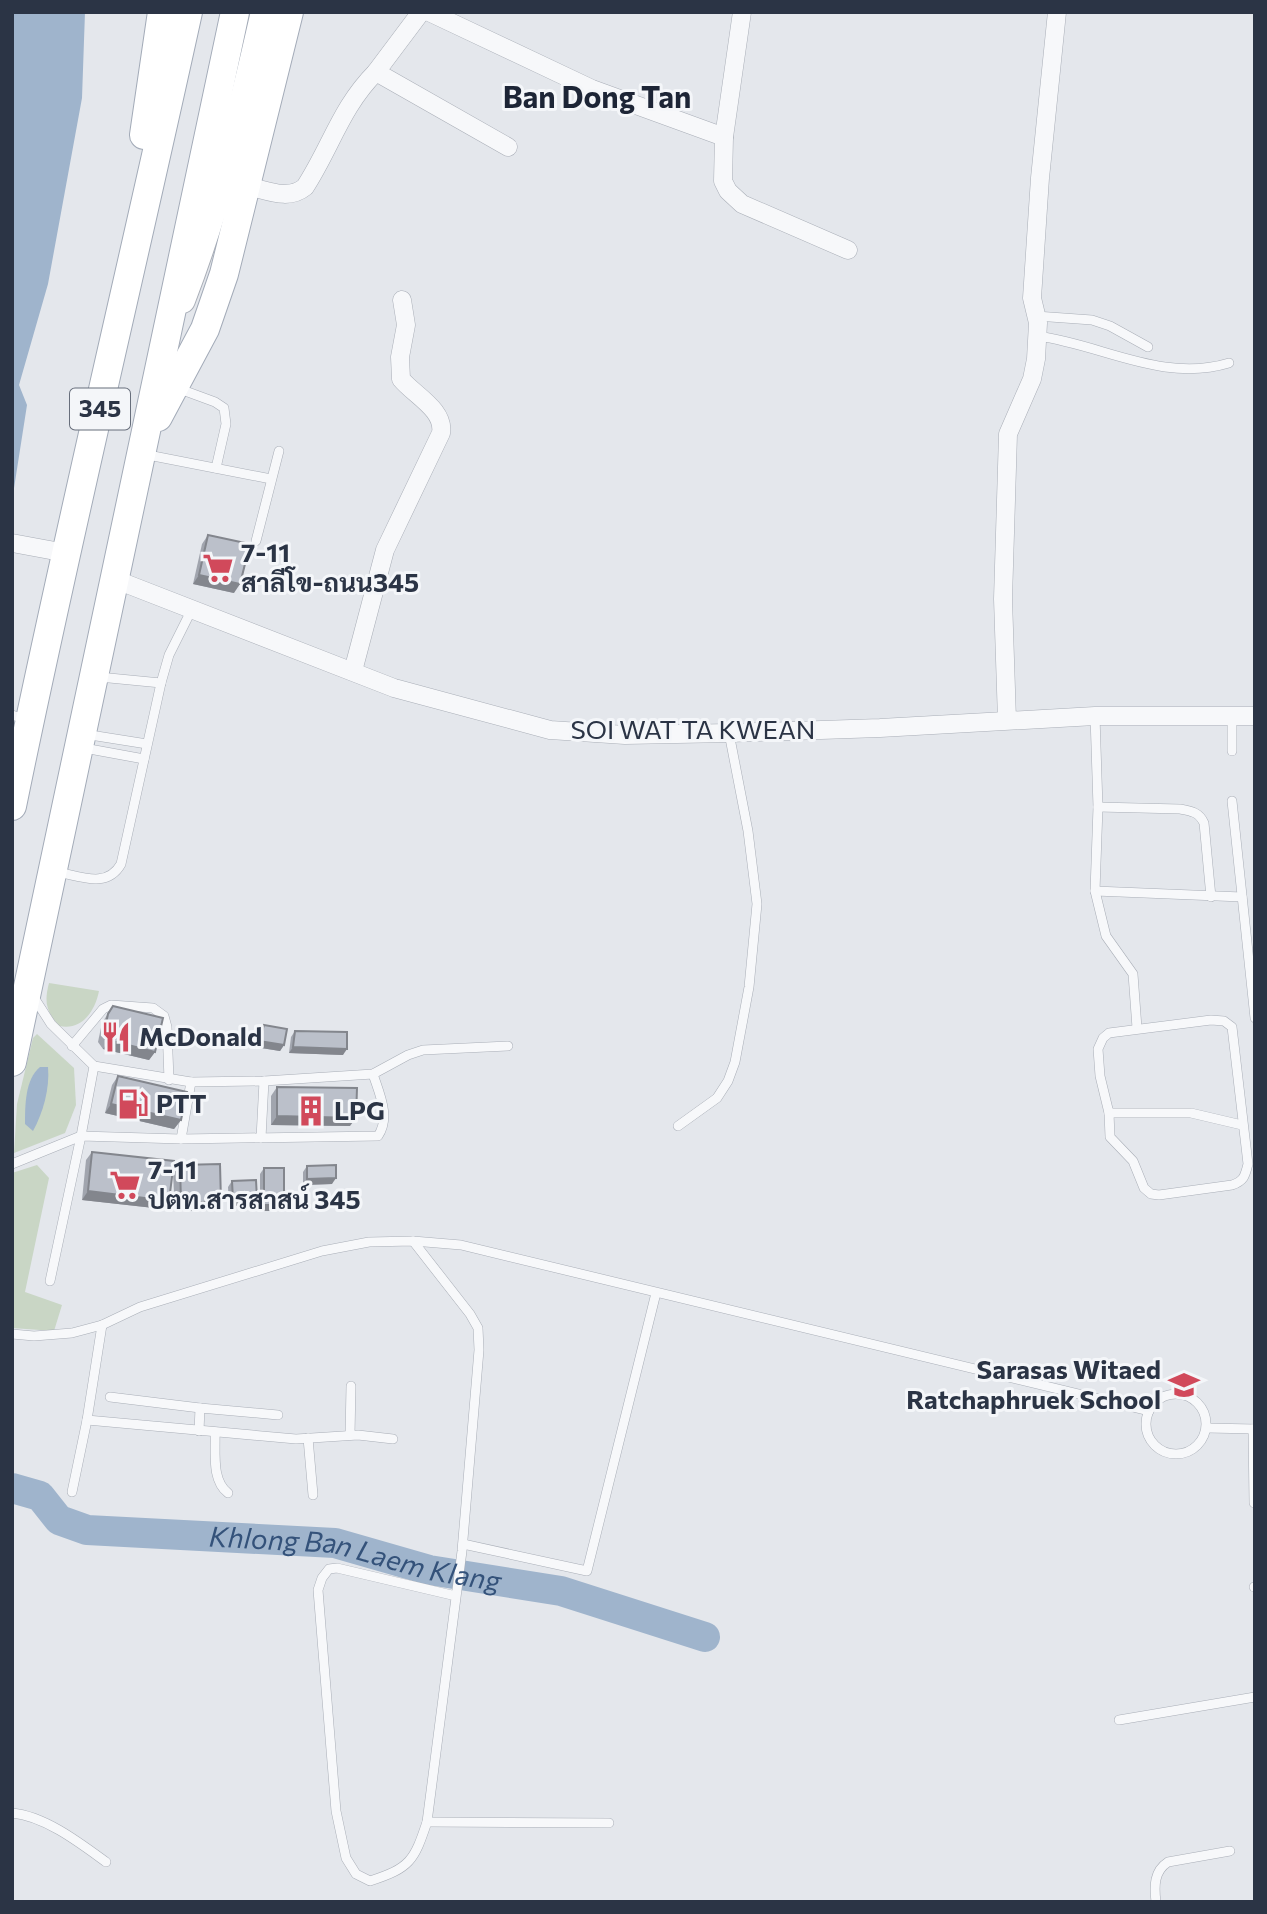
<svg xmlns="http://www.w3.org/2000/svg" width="1267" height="1914" font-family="Commissioner,Sarabun,sans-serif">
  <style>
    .green { fill: #c9d6c5 }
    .water { fill: #9fb4cc }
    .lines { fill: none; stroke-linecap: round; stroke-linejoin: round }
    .river { stroke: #9fb4cc; stroke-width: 30 }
    .service-casing { stroke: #a9aeb7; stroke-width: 10 }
    .minor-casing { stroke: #a9aeb7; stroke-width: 19 }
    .secondary-casing { stroke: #a9aeb7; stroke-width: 28 }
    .primary-casing { stroke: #a3abb8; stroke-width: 30 }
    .service { stroke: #f7f8fa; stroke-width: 9 }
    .minor { stroke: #f7f8fa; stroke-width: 18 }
    .secondary { stroke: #fff; stroke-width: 26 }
    .primary { stroke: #fff; stroke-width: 28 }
    .wall { fill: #a1a5ae }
    .shaded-wall { fill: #83868d }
    .building { fill: #bbc0ca; stroke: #83868d; stroke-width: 2 }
    .labels { text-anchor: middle; stroke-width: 6; stroke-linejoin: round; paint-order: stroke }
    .shield { fill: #f4f6f9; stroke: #676e7b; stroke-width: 2 }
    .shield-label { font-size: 24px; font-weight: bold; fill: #2b3445 }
    .poi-label { font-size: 26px; font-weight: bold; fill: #2b3445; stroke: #f4f6f9; text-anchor: start }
    .street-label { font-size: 26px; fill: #2b3445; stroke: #f4f6f9 }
    .water-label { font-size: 28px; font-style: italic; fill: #34527a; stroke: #f4f6f9 }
    .quarter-label { font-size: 30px; font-weight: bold; fill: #1d2536; stroke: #f4f6f9 }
  </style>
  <rect width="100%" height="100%" fill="#e4e7ec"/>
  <!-- green -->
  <g class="green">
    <path d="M49,983L99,991C95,1011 82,1031 59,1026C46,1011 44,1002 49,983Z"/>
    <polygon points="37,1034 74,1068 76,1105 65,1133 14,1153 17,1104 33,1038"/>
    <polygon points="37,1165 49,1178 25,1292 62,1305 54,1331 12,1328 12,1173"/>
  </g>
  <!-- water -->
  <g class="water">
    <polygon points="12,12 85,12 82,98 48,284 19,385 27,405 12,501"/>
    <path d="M40,1067H48C50,1088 43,1113 33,1131L25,1124C25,1106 25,1079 40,1067Z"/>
  </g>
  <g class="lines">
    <!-- river -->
    <path class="river" id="s1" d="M12,1488L40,1496L59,1520L87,1530L335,1543L429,1570L561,1591L705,1637"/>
    <!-- service casing -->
    <g class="service-casing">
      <g id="service">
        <polyline points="1036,316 1092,320 1110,326 1148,347"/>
        <path d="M1038,336C1103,345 1163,383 1229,363"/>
        <polyline points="177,388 215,402 224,408 226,424 216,468"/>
        <polyline points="143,454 271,479"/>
        <polyline points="256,541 279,451"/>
        <polyline points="99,677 161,683"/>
        <polyline points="12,715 28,720"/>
        <polyline points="1095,716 1098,807 1095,891 1106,936 1133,974 1137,1028"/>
        <polyline points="1232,716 1232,751"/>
        <polyline points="84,734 147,744"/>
        <polyline points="84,748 144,759"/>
        <polyline points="1232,801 1255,1018"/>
        <path d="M1098,807L1180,809C1191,811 1199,812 1204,823L1211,897"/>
        <path d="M57,872C80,876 107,889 121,864L161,683L169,655L192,609"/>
        <polyline points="1095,891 1242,897"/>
        <path d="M1211,1020L1224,1021L1232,1027L1248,1164C1245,1176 1244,1181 1232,1185L1159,1195L1151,1194L1144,1188L1133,1161L1110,1137L1109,1113L1100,1076L1098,1049L1103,1038L1109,1033Z"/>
        <polyline points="72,1046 103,1009 111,1005 153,1008 164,1016 167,1027 169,1080"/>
        <polyline points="94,1066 191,1082 264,1081 373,1074 408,1055 423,1050 508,1046"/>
        <polyline points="1109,1113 1191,1113 1242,1125"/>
        <polyline points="678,1126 717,1098 728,1081 735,1062 749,987 757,904 748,831 729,733"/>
        <polyline points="261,1138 264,1081"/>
        <polyline points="181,1139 191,1082"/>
        <polyline points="12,1164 81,1136 94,1066 51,1024 33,996"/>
        <path d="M413,1241L470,1314L478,1328L479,1350L462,1551L427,1822C414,1861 410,1868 370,1881L356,1874L346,1858L336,1811L318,1590L322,1578L329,1569L337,1568L456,1596"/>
        <path d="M50,1281L81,1136L181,1139L378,1136C391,1117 379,1093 373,1074"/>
        <polyline points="102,1325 87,1420 296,1439 358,1435 393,1439"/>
        <polyline points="12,1334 34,1336 72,1333 102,1325 140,1307 322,1251 369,1242 413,1241 461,1245 1149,1411"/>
        <circle cx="1176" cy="1424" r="30"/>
        <polyline points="110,1397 200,1408"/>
        <polyline points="1207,1428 1255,1429"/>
        <polyline points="1253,1429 1254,1503"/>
        <polyline points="199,1431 200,1408 278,1415"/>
        <path d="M215,1432C216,1452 211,1480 228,1493"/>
        <polyline points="350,1435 351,1386"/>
        <polyline points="308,1438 313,1495"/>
        <polyline points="72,1492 87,1420"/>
        <polyline points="463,1544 587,1571 656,1293"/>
        <polyline points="1254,1587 1255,1587"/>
        <polyline points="1119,1720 1255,1697"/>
        <path d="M12,1813C45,1816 80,1843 106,1862"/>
        <polyline points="427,1822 609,1823"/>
        <path d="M1156,1902C1154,1886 1154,1871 1168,1862L1230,1851"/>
      </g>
    </g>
    <!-- minor casing -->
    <g class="minor-casing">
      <g id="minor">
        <polyline points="429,12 592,89 724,137"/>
        <polyline points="742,12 724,137 723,181 728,191 742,204 848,250"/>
        <polyline points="376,72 421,12"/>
        <path d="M247,186C267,190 288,201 305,187C331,147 341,107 376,72L508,147"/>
        <polyline points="12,543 66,553"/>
        <polyline points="114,579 394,688 550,730 625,735 729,733 880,728 1095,716 1255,716"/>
        <path d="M353,671L385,550L441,433C445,410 414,395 401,379L400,357L406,325L402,300"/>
        <polyline points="1007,720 1003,599 1008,434 1032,379 1036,359 1038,323 1032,298 1040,178 1057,12"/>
      </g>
    </g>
    <!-- secondary casing -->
    <g class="secondary-casing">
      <path id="secondary" d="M182,300C218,207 242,109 264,12"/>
    </g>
    <!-- primary casing -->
    <g class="primary-casing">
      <g id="primary">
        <polyline points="144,135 162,12"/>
        <polyline points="158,417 205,329 224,274 289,12"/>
        <path d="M12,806C66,541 130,277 188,12"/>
        <polyline points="12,1062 235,12"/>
      </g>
    </g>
    <!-- service -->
    <use href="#service" class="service"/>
    <!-- minor -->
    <use href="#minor" class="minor"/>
    <!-- secondary -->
    <use href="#secondary" class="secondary"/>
    <!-- primary -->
    <use href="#primary" class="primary"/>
  </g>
  <!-- wall -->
  <g class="wall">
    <polygon points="208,535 234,593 193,584 202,544"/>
    <polygon points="113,1006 155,1052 149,1060 103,1049 98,1042 102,1023"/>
    <polygon points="264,1025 284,1045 280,1051 255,1047 260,1031"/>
    <polygon points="295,1031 343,1055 289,1053 291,1037"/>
    <polygon points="118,1076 181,1120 174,1129 105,1113 112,1085"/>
    <polygon points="277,1087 350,1126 271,1125 271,1096"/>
    <polygon points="92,1152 163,1209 82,1200 86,1160"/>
    <polygon points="180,1165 215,1210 175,1211 173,1174"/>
    <polygon points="307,1166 332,1184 303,1185 303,1172"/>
    <polygon points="264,1168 280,1211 260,1211 260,1174"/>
    <polygon points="232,1181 257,1199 253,1205 229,1206 228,1187"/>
  </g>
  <!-- shaded-wall -->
  <g class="shaded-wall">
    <polygon points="199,575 240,584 234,593 193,584"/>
    <polygon points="109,1040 155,1052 149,1060 103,1049"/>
    <polygon points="259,1041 284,1045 280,1051 255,1047"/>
    <polygon points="293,1047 347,1049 343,1055 289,1053"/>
    <polygon points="111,1104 181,1120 174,1129 105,1113"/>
    <polygon points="277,1116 356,1118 350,1126 271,1125"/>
    <polygon points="336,1178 332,1184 303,1185 307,1179"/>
    <polygon points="88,1191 169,1201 163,1209 82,1200"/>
    <polygon points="257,1199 253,1205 229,1206 233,1200"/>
    <polygon points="221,1201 215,1210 175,1211 181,1203"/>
    <polygon points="264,1205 284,1205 280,1211 260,1211"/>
  </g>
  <!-- building -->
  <g class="building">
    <polygon points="208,535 250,544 240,584 199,575"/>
    <polygon points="113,1006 163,1018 155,1052 109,1040 104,1033 108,1014"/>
    <polygon points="264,1025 287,1029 284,1045 259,1041"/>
    <polygon points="295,1031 347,1032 347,1049 293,1047"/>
    <polygon points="118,1076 187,1092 181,1120 111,1104"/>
    <polygon points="277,1087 357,1088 356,1118 277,1116"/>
    <polygon points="92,1152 174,1161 169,1201 88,1191"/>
    <polygon points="220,1164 221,1201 181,1203 180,1165"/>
    <polygon points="336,1165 336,1178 307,1179 307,1166"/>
    <rect x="264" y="1168" width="20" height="37"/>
    <polygon points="256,1180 257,1199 233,1200 232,1181"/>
  </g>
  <!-- icons -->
  <defs>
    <g id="supermarket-bare" transform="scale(2.415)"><path d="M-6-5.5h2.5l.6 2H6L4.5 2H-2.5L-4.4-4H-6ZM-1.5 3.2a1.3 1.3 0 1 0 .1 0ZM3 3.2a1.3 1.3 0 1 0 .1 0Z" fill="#d1495b" stroke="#f4f6f9" stroke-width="2.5" paint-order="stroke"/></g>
    <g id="restaurant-bare" transform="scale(2.415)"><path d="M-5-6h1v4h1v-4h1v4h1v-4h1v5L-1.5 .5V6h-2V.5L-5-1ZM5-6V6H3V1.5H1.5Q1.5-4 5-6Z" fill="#d1495b" stroke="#f4f6f9" stroke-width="2.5" paint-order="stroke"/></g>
    <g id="fuel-bare" transform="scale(2.415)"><path d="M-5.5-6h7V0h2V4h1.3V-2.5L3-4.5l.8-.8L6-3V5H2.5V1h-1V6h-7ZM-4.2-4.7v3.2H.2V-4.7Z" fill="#d1495b" stroke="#f4f6f9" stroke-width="2.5" paint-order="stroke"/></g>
    <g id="building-bare" transform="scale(2.415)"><path d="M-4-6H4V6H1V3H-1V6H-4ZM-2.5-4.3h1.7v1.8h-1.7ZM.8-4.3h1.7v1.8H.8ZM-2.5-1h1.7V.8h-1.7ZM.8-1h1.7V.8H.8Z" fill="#d1495b" stroke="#f4f6f9" stroke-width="2.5" paint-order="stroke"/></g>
    <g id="school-bare" transform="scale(2.415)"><path d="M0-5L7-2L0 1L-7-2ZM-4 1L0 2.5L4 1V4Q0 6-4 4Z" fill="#d1495b" stroke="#f4f6f9" stroke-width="2.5" paint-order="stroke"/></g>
  </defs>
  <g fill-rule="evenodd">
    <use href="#supermarket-bare" x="218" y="568"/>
    <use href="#restaurant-bare" x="116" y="1037"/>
    <use href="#fuel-bare" x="133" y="1104"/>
    <use href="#building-bare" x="311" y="1111"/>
    <use href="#supermarket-bare" x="125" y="1185"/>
    <use href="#school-bare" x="1184" y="1385"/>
  </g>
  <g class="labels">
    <!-- shield labels -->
    <rect class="shield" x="70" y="388.5" width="60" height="41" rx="5"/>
    <g class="shield-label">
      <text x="100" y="417">345</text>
    </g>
    <!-- poi labels -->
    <g class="poi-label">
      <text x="241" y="562">7-11<tspan x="241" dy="30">สาลีโข-ถนน345</tspan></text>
      <text x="139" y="1046">McDonald</text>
      <text x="156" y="1113">PTT</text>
      <text x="334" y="1120">LPG</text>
      <text x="148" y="1179">7-11<tspan x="148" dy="30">ปตท.สารสาสน์ 345</tspan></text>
      <text x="1161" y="1379" text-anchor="end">Sarasas Witaed<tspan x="1161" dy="30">Ratchaphruek School</tspan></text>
    </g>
    <!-- street labels -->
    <g class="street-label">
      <text x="693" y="739">SOI WAT TA KWEAN</text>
    </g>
    <!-- water labels -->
    <g class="water-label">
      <text dy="10" stroke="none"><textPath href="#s1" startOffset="360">Khlong Ban Laem Klang</textPath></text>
    </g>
    <!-- quarter labels -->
    <g class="quarter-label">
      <text x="597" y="108">Ban Dong Tan</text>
    </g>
  </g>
  <!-- border -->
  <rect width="1267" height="1914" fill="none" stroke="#2b3445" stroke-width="28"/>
</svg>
